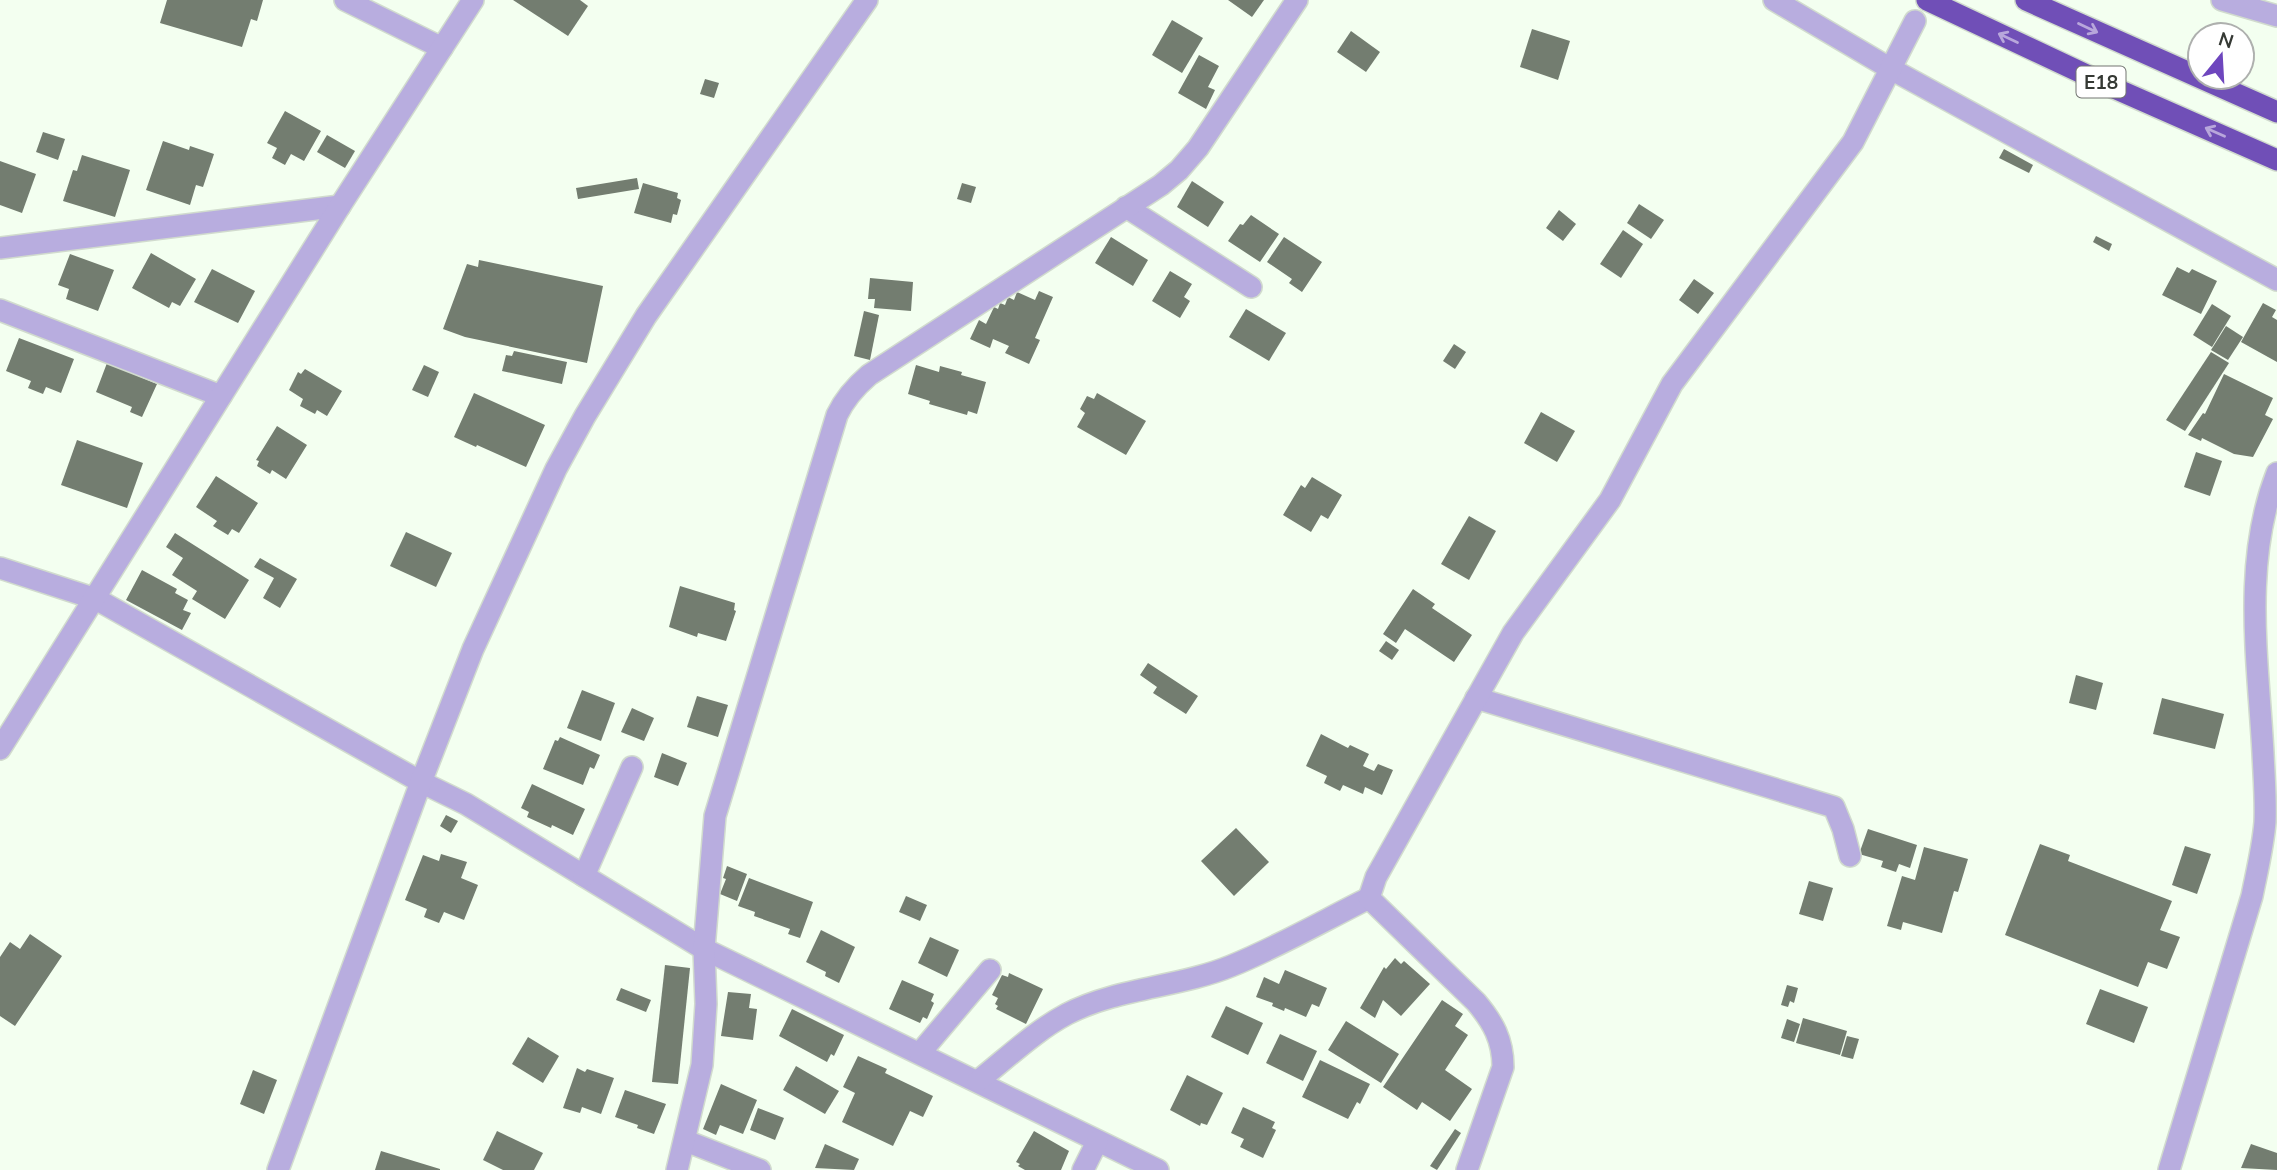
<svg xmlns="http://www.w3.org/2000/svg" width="2277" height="1170" font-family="Mulish,sans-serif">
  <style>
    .building { fill: #737d70 }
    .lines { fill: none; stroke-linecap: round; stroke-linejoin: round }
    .minor-casing { stroke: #d1dbce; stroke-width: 24 }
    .highway-casing { stroke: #d1dbce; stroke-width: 24 }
    .minor { stroke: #b8addf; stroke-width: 21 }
    .highway { stroke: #704fb7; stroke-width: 21 }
    .oneway { stroke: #b8a7db }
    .labels { text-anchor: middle; stroke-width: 7; stroke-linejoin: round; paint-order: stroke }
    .shield { fill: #fff; stroke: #727471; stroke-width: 2 }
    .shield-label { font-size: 19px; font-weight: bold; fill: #353934 }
  </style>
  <rect width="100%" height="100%" fill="#f3fff0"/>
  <!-- building -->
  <g class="building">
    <polygon points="167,0 263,0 257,21 251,19 242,47 160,23"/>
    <polygon points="513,0 580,0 588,6 568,36"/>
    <polygon points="1228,0 1264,0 1252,17"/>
    <polygon points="1172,20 1203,38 1182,73 1152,55"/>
    <polygon points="1532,29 1570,41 1558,80 1520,67"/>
    <polygon points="1351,31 1380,52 1366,72 1337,52"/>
    <polygon points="1199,55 1219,66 1208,87 1215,90 1206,109 1178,93"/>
    <polygon points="705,79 719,83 714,98 700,94"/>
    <polygon points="285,111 321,131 304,161 291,154 285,165 272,158 277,148 267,143"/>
    <polygon points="43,132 65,139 58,160 36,152"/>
    <polygon points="327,135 355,151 345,168 317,152"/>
    <polygon points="163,141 189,150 190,146 214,154 203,187 196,185 190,205 146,190"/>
    <polygon points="2004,149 2033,165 2029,173 1999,158"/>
    <polygon points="82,155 130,170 115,217 63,201 73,170 77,171"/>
    <polygon points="0,161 36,174 22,213 0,205"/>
    <polygon points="637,178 639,189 578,199 576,188"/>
    <polygon points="1192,181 1224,202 1208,227 1177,207"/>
    <polygon points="643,183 678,193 677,198 681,200 677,215 673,214 671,223 634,213"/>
    <polygon points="962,183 976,187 971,203 957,199"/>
    <polygon points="1639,204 1664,220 1651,239 1627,223"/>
    <polygon points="1559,210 1576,224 1563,241 1546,228"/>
    <polygon points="1251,215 1279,234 1260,262 1228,241 1240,224 1243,225"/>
    <polygon points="1623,230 1643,244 1621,278 1600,264"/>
    <polygon points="2096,236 2112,244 2109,251 2093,242"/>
    <polygon points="1111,237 1148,260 1133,286 1095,263"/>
    <polygon points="1284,237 1322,262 1302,292 1289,283 1292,279 1267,262"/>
    <polygon points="151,253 196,279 180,306 172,302 169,308 132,288"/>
    <polygon points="70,254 114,270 98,311 66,299 69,289 58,285"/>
    <polygon points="479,260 603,286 587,363 465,337 443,329 467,264 478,267"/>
    <polygon points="2177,267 2189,273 2192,269 2217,281 2201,314 2162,295"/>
    <polygon points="212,269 255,291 238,323 194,302"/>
    <polygon points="1170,271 1192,284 1184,297 1190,301 1180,318 1152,301"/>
    <polygon points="870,278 913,282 911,311 874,308 875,299 868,299"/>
    <polygon points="1694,279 1714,293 1698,314 1679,300"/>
    <polygon points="1039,291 1053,297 1035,338 1040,340 1029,364 1005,353 1009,346 993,339 990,348 970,339 979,320 986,324 994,307 998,309 1000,303 1005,305 1008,297 1014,300 1017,292 1035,300"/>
    <polygon points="2263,303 2276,310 2272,317 2277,320 2277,362 2241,342"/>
    <polygon points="2212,304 2231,316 2212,347 2193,335"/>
    <polygon points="1246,309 1286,333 1269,361 1229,337"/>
    <polygon points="864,311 879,315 870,360 854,356"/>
    <polygon points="2226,326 2243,337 2228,360 2211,350"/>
    <polygon points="19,338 74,359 61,393 46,387 43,394 28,388 31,381 6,371"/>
    <polygon points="1454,344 1466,352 1455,369 1443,361"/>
    <polygon points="514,351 567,362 562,384 502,371 506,355 512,356"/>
    <polygon points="2211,352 2229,363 2185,431 2166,420"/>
    <polygon points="107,363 157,384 142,417 130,412 132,407 96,392"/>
    <polygon points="424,365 439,372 428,397 412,390"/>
    <polygon points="916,365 939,372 940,366 962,372 961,375 986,382 977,414 968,411 967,415 929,404 930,401 908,394"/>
    <polygon points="305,369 342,391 327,416 317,410 315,414 300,406 303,399 289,390 298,372 301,374"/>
    <polygon points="2224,374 2273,398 2265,415 2273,419 2253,457 2234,454 2202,438 2201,441 2188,435 2203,413 2205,414"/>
    <polygon points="474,393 545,425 526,467 477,445 476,447 454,437"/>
    <polygon points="1097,393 1146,421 1126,455 1077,427 1085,413 1080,409 1087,396 1094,399"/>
    <polygon points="1541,412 1575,431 1557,462 1524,443"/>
    <polygon points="277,426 307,445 286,479 272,470 270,474 257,466 259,461 256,460"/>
    <polygon points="77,440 143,463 127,508 61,485"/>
    <polygon points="2196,452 2222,461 2210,496 2184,487"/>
    <polygon points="216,476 258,503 239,533 232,529 228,535 213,526 217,521 196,507"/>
    <polygon points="1312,477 1342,495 1328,519 1321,515 1311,532 1283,515 1301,485 1305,488"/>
    <polygon points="1469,516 1496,531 1469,580 1441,564"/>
    <polygon points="406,532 452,553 436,587 390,566"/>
    <polygon points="175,533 249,580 225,619 192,599 197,591 172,575 183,558 166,547"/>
    <polygon points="260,558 297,579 280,608 263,598 274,578 254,567"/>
    <polygon points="142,570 177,589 175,593 188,600 183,610 191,613 182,630 126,600"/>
    <polygon points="680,586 735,603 734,610 736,611 726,641 698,633 697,637 669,627"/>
    <polygon points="1413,589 1435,604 1432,608 1472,635 1454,662 1405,629 1396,643 1383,634"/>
    <polygon points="1386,641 1399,650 1392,660 1379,651"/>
    <polygon points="1148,663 1198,696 1186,714 1153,693 1157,687 1140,675"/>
    <polygon points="2076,675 2103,683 2096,710 2069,703"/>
    <polygon points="582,690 615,703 601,741 567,728"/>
    <polygon points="697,696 728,705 718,737 687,727"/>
    <polygon points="2162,698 2224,714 2215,749 2153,734"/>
    <polygon points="632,708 654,718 644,741 621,732"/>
    <polygon points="1321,734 1348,748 1350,745 1369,754 1363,766 1374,771 1378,764 1393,770 1382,795 1365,787 1363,794 1343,785 1340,791 1324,783 1327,776 1306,766"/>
    <polygon points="560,737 600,755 594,769 590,767 583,785 543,769 555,740 558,741"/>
    <polygon points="662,753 687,763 678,786 654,777"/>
    <polygon points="532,784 585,809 573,835 552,825 551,828 527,817 529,812 521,808"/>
    <polygon points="446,815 458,821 451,833 440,826"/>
    <polygon points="1236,828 1269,862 1234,896 1201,861"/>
    <polygon points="1868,829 1917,845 1910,868 1899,864 1896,872 1881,867 1883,861 1859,854"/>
    <polygon points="2040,844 2070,855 2068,861 2172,901 2160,930 2180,937 2167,969 2148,962 2138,987 2005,935"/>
    <polygon points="2185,846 2211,854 2197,894 2172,885"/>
    <polygon points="1924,847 1968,859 1958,892 1954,891 1942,933 1903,922 1901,930 1887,926 1902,876 1915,880"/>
    <polygon points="441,854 467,862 461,878 478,885 464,920 444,912 439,923 424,917 427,909 405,900 423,855 439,861"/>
    <polygon points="727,866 747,874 737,901 720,894 726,879 723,878"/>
    <polygon points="749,878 813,902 800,938 788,934 790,929 754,916 755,912 738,906"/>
    <polygon points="1809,881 1833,888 1823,921 1799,914"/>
    <polygon points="906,896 927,905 920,921 899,912"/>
    <polygon points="821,930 855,947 839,983 825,976 826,972 806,962"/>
    <polygon points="30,934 62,956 15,1026 0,1016 0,957 10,942 20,949"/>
    <polygon points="930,937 959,950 947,977 918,963"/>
    <polygon points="1395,958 1401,964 1404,961 1430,984 1401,1016 1383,1000 1375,1018 1360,1008 1384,967 1386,969"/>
    <polygon points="665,965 690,968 678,1084 652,1082"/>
    <polygon points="1285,970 1327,988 1319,1007 1312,1004 1306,1017 1285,1008 1284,1011 1272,1006 1273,1003 1256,997 1264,977 1279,984"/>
    <polygon points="1009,973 1043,989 1026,1024 996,1009 998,1006 995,1004 998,998 992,995 1002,975 1008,977"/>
    <polygon points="902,980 934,994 931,1001 934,1003 927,1019 923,1017 920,1023 889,1009"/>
    <polygon points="1787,985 1798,988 1794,1003 1790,1001 1788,1007 1781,1005"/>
    <polygon points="621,988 651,1000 646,1012 616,1000"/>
    <polygon points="2100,989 2148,1007 2134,1043 2086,1024"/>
    <polygon points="728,992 751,994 749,1008 757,1009 753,1040 721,1036"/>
    <polygon points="1442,1000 1463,1014 1455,1026 1468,1035 1445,1070 1472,1089 1450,1121 1422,1102 1417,1110 1383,1087"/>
    <polygon points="1226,1006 1263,1023 1248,1055 1211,1037"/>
    <polygon points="792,1009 844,1035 834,1056 831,1054 827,1062 779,1036"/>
    <polygon points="1803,1018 1847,1031 1840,1055 1796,1043"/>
    <polygon points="1787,1019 1800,1024 1794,1042 1781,1038"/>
    <polygon points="1346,1021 1399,1054 1381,1083 1328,1050"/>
    <polygon points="1280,1034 1317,1051 1303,1081 1266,1063"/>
    <polygon points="1847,1036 1859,1039 1853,1059 1841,1056"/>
    <polygon points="528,1037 559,1056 543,1083 512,1064"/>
    <polygon points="858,1056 887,1069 885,1073 933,1096 923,1117 910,1111 893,1146 842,1122 855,1093 843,1087"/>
    <polygon points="1320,1060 1370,1084 1360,1104 1357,1102 1348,1119 1302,1097"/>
    <polygon points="796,1066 839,1091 825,1114 783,1090"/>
    <polygon points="577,1068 585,1072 587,1069 614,1078 601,1114 582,1107 580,1113 563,1108"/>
    <polygon points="253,1070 277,1080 264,1114 240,1104"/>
    <polygon points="1187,1075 1223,1093 1207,1125 1201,1123 1200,1126 1170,1110"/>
    <polygon points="721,1084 757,1100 743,1134 720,1125 716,1135 703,1129"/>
    <polygon points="625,1090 666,1104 654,1134 637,1128 638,1125 615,1117"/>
    <polygon points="1243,1107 1275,1122 1272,1128 1276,1130 1263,1158 1240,1147 1244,1139 1231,1133"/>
    <polygon points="758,1108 784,1118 775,1140 750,1130"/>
    <polygon points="1455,1129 1461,1133 1437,1170 1430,1166"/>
    <polygon points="497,1131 543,1153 534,1170 503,1170 483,1160"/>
    <polygon points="1034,1131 1069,1151 1061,1170 1025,1170 1018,1166 1020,1164 1016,1162"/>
    <polygon points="825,1144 859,1159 854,1170 815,1168"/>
    <polygon points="2251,1144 2277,1153 2277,1170 2241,1168"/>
    <polygon points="381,1151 440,1169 440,1170 375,1170"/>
  </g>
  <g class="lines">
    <!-- minor casing -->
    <g class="minor-casing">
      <g id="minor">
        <polyline points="345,0 442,48"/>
        <polyline points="1774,0 1891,69 2277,280"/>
        <polyline points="2222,0 2277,16"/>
        <polyline points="1126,207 1251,287"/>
        <polyline points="0,248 340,206"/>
        <polyline points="0,310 221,396"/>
        <polyline points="0,568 96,599 421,782 466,804 704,949 1158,1170"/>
        <polyline points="1476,698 1834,807 1843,829 1850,856"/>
        <polyline points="0,749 340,206 473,0"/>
        <polyline points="584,876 632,767"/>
        <polyline points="920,1053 990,970"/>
        <path d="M978,1081C1007,1058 1035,1031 1067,1014C1117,988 1180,987 1231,966C1278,947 1323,921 1369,898"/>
        <polyline points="686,1141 760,1170"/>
        <polyline points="278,1170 421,782 473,649 556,469 585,416 646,316 867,0"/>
        <path d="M677,1170L702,1065L706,1004L704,949L715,816L837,415C845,398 855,387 869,375L1161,185L1179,170L1198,148L1297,0"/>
        <polyline points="1083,1170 1097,1142"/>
        <path d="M1467,1170L1503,1067C1503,1040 1493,1022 1476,1002L1369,898L1376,877L1513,633L1610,500L1672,384L1853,142L1915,21"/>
        <path d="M2169,1170L2252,896C2257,871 2263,847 2265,822C2266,799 2264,776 2263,753C2258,660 2242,562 2277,473"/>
      </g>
    </g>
    <!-- highway casing -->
    <g class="highway-casing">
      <g id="highway">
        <polyline points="1927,0 2114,88 2277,160"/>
        <polyline points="2026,0 2277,112"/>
      </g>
    </g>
    <!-- minor -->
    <use href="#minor" class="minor"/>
    <!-- highway -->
    <use href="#highway" class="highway"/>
  </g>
  <!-- one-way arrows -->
  <defs><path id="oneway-shaft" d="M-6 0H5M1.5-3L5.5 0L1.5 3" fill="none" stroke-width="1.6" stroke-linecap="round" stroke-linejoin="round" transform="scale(1.75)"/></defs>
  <g class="oneway">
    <use href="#oneway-shaft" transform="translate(2088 28) rotate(25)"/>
    <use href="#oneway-shaft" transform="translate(2008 38) rotate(-155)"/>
    <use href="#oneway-shaft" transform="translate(2215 132) rotate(-156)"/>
  </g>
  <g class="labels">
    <!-- shield labels -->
    <rect class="shield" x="2076.5" y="66.5" width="49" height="31" rx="5"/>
    <g class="shield-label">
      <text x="2101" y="89">E18</text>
    </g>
  </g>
  <!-- north arrow -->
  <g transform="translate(2221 56) rotate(18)"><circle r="33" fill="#ffffff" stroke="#aeb0ae" stroke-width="2"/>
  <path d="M0-5L12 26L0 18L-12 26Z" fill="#6e46be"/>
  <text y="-10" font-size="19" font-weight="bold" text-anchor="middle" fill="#353934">N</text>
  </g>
</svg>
